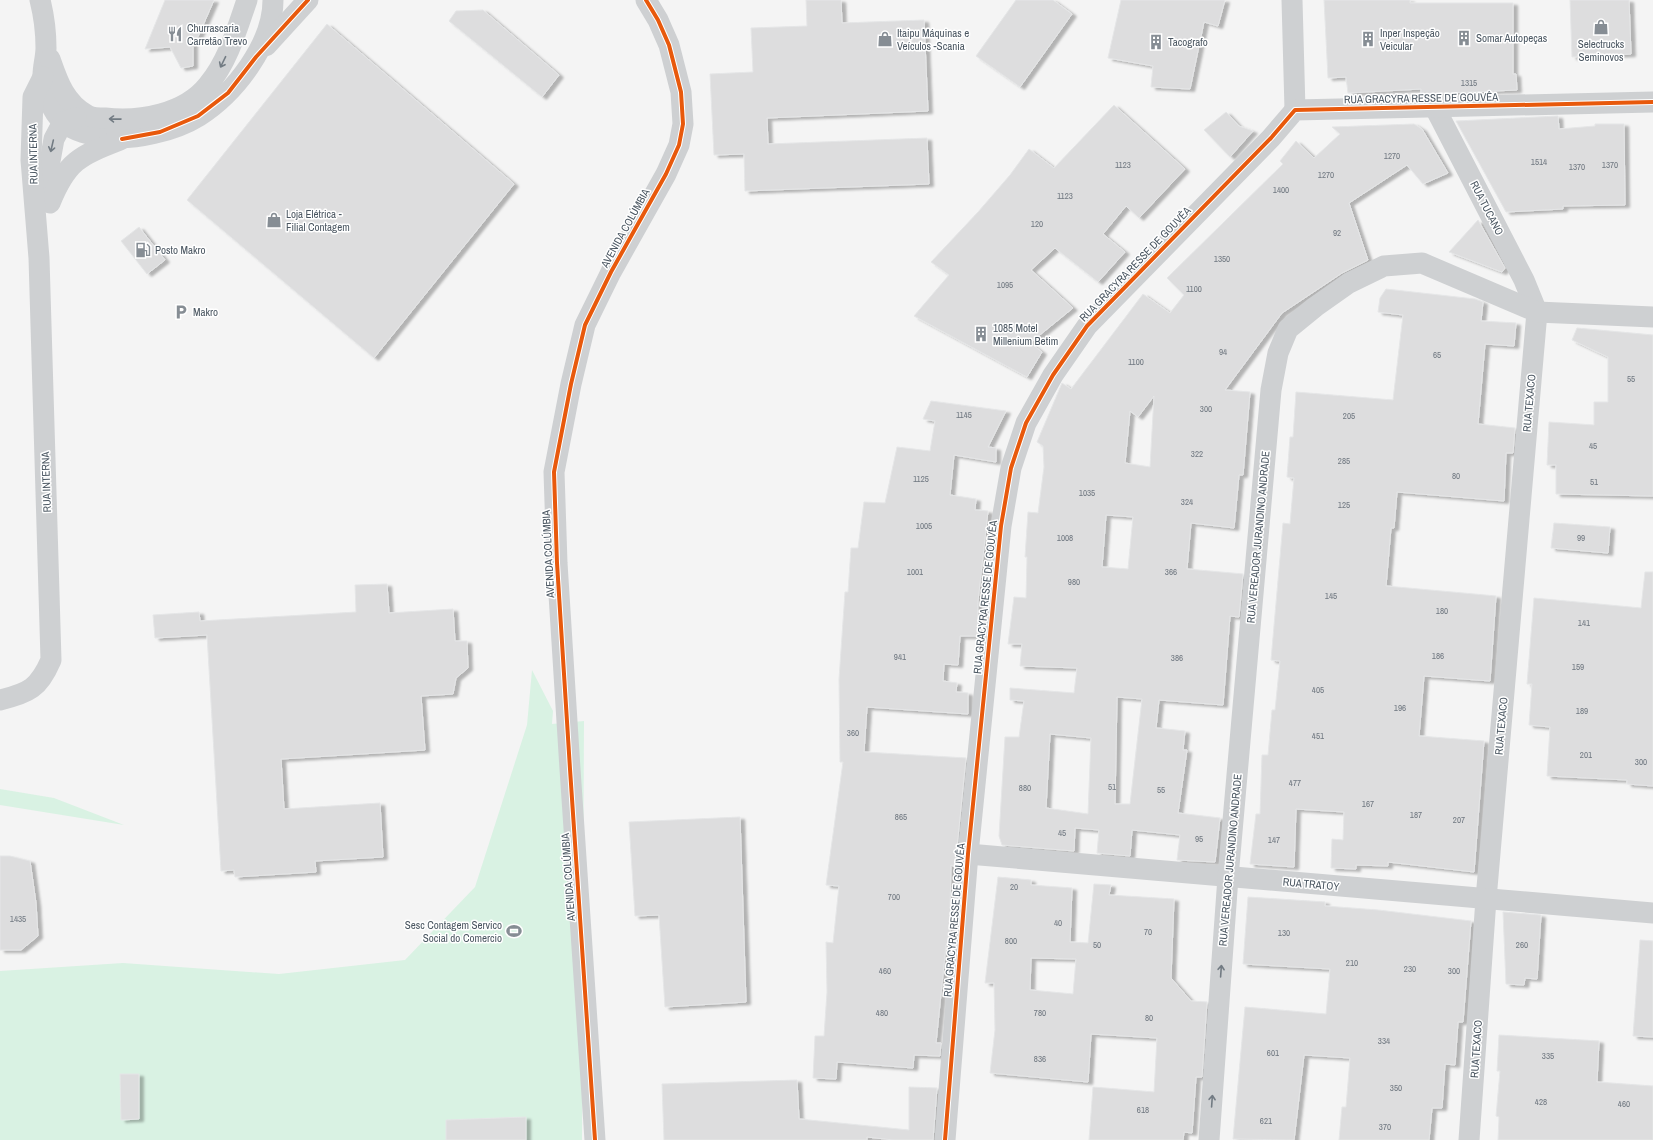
<svg xmlns="http://www.w3.org/2000/svg" width="1653" height="1140" font-family="'Archivo Narrow',sans-serif">
  <style>
    .green { fill: #d9f2e3 }
    .building { fill: #ddddde; stroke: #e5e6e7; fill-rule: evenodd; filter: url(#shadow) }
    .lines { fill: none; stroke-linecap: round; stroke-linejoin: round }
    .minor { stroke: #ced0d2; stroke-width: 21 }
    .cycleway-casing { stroke: #fff; stroke-width: 6 }
    .cycleway { stroke: #e8590c; stroke-width: 4 }
    .oneway { stroke: #727b83 }
    .labels { text-anchor: middle; stroke-width: 3; stroke-linejoin: round; paint-order: stroke }
    .number-label { font-size: 9px; fill: #707881 }
    .poi-label { font-size: 11px; fill: #4a5661; stroke: #fff; text-anchor: start }
    .street-label { font-size: 11px; fill: #4a5661; stroke: #fff }
  </style>
  <defs>
    <filter id="shadow"><feDropShadow dx="4.5" dy="2.5" stdDeviation="1" flood-color="#0004"/></filter>
  </defs>
  <rect width="100%" height="100%" fill="#f4f4f4"/>
  <!-- green -->
  <g class="green">
    <polygon points="532,670 553,711 552,724 584,721 582,1140 0,1140 0,971 123,963 279,974 405,960 475,887 527,725"/>
    <polygon points="0,789 54,798 124,825 0,805"/>
  </g>
  <!-- building -->
  <g class="building">
    <polygon points="165,0 214,0 197,39 193,37 193,66 181,68 170,47 145,49"/>
    <polygon points="806,0 841,0 842,23 924,20 928,111 767,118 768,144 927,138 929,184 745,191 744,154 714,155 710,74 753,72 751,28 807,26"/>
    <polygon points="1016,0 1053,0 1072,14 1020,87 976,56"/>
    <polygon points="1121,0 1225,0 1218,26 1204,22 1190,89 1151,87 1153,66 1108,58"/>
    <polygon points="1324,0 1410,0 1410,3 1513,3 1513,74 1516,74 1517,90 1421,94 1421,89 1348,93 1346,77 1328,78"/>
    <polygon points="1570,0 1629,0 1631,54 1572,57"/>
    <polygon points="483,10 559,75 542,97 449,21 456,11"/>
    <polygon points="327,24 514,184 374,358 187,200"/>
    <polygon points="1114,105 1185,169 1139,218 1126,206 1103,234 1125,252 1098,282 1055,248 1031,270 1073,308 1030,343 1042,352 1027,377 914,316 949,275 931,262 978,212 1010,175 1029,149 1054,168"/>
    <polygon points="1226,112 1239,126 1253,131 1230,157 1204,130"/>
    <polygon points="1558,116 1559,129 1595,126 1595,124 1624,124 1625,205 1563,206 1563,209 1506,212 1456,121"/>
    <path d="M1414,124L1422,129L1448,173L1423,184L1407,165L1349,203L1368,260L1342,273L1282,313L1225,390L1250,392L1243,475H1239L1234,528L1191,523L1187,569L1243,574L1239,617L1230,616L1223,705L1159,700L1156,728L1185,731L1183,750H1187L1178,813L1220,818L1215,862L1177,860L1180,835L1132,830L1130,856L1097,853L1099,830L1075,828L1074,851L1002,845L999,836L1005,737H1019L1024,701L1010,700V688L1074,693L1077,668L1020,666L1022,644H1008L1014,597L1026,598L1027,557H1025L1028,512L1038,513L1044,467L1043,446L1037,442L1062,383L1071,389L1143,294L1170,313L1184,295L1167,278L1283,164L1280,161L1296,141L1314,158L1340,134L1332,127ZM1154,396L1150,467L1125,463L1130,411L1138,417ZM1106,515L1133,517L1128,569L1102,567ZM1117,697L1142,699L1130,804H1115ZM1050,734L1091,738L1088,814L1046,808Z"/>
    <polygon points="1478,220 1505,268 1502,272 1449,252"/>
    <polygon points="139,227 165,260 147,274 121,241"/>
    <polygon points="1386,289 1475,299 1483,302 1481,321 1516,323 1514,346 1485,344 1478,424 1515,428 1513,453 1506,453 1504,501 1397,492 1394,528 1391,528 1386,586 1496,596 1490,681 1424,676 1419,736 1484,741 1474,872 1388,862 1388,866 1356,865 1356,869 1331,868 1332,839 1343,840 1344,812 1296,809 1294,867 1250,864 1256,814 1260,814 1262,755 1268,755 1272,710 1275,710 1280,661 1271,660 1283,523 1290,524 1294,478 1287,477 1290,437 1293,437 1296,392 1393,400 1403,315 1378,312 1380,298"/>
    <polygon points="1577,328 1653,335 1653,496 1556,494 1556,465 1547,465 1549,422 1594,425 1594,402 1608,402 1608,357 1572,340"/>
    <polygon points="931,401 1006,411 988,447 996,448 996,462 954,455 950,495 976,499 975,510 988,511 978,601 977,636 960,636 958,665 944,664 943,681 957,683 956,692 968,693 968,714 867,707 864,752 966,758 955,867 951,865 950,908 952,908 949,945 946,945 936,1043 941,1043 940,1056 914,1055 913,1068 837,1062 836,1079 813,1078 815,1036 824,1036 827,992 826,942 833,943 839,886 826,885 843,762 840,762 839,679 845,592 848,592 851,548 858,548 864,502 885,503 897,447 930,451 935,421 923,419"/>
    <polygon points="1554,523 1610,527 1608,553 1551,548"/>
    <polygon points="1645,572 1653,572 1653,786 1627,784 1627,780 1547,776 1550,727 1529,725 1532,684 1527,684 1534,598 1641,608"/>
    <polygon points="387,584 389,613 453,609 455,641 467,641 468,668 456,678 453,694 421,696 425,750 281,759 284,809 380,803 383,857 315,861 316,872 235,877 234,870 221,871 207,635 155,638 153,615 199,612 200,621 356,612 355,585"/>
    <polygon points="740,817 746,1002 665,1007 659,915 635,916 629,822"/>
    <polygon points="0,856 10,856 30,861 36,903 38,936 21,950 0,950"/>
    <path d="M998,877L1031,880V885L1072,888L1070,942L1088,943L1094,884L1111,885L1109,895L1174,899L1171,978L1191,1001L1207,1002L1202,1077H1196L1192,1133L1184,1132L1183,1140H1089L1093,1087L1154,1092L1157,1038L1091,1034L1088,1082L990,1073L995,1030L994,983H985ZM1031,958L1076,959L1073,994L1030,990Z"/>
    <polygon points="1248,897 1325,902 1325,906 1378,910 1471,921 1463,1022 1458,1022 1455,1065 1445,1064 1442,1108 1432,1108 1429,1140 1339,1140 1342,1107 1346,1107 1350,1058 1304,1055 1294,1140 1233,1139 1245,1007 1326,1014 1330,969 1243,964"/>
    <polygon points="1503,912 1541,915 1537,979 1525,978 1524,985 1506,984"/>
    <polygon points="1640,940 1653,941 1653,1037 1633,1036"/>
    <polygon points="1499,1035 1599,1041 1597,1082 1653,1086 1653,1140 1498,1140 1499,1117 1496,1116 1500,1071 1497,1071"/>
    <polygon points="120,1074 139,1074 139,1119 121,1120"/>
    <polygon points="797,1080 799,1119 909,1130 909,1087 937,1088 933,1140 894,1140 867,1137 867,1140 664,1140 662,1084"/>
    <polygon points="526,1117 526,1140 446,1140 446,1120"/>
  </g>
  <g class="lines">
    <!-- minor -->
    <g class="minor">
      <path d="M40,0C44,16 46,32 46,48C46,57 43,66 43,75C43,90 52,112 63,122C73,131 92,136 106,137C133,141 175,131 199,116C235,93 273,44 273,0"/>
      <polyline points="1292,0 1295,110"/>
      <polyline points="266,46 308,0"/>
      <path d="M50,59C58,82 65,103 87,115C92,118 100,118 105,118C140,122 185,114 208,85C228,61 237,29 247,0"/>
      <polyline points="1434,106 1524,280 1537,312 1486,899 1469,1140"/>
      <polyline points="43,200 54,139 63,122 76,118"/>
      <path d="M50,203C67,161 79,156 120,140"/>
      <path d="M0,700C29,693 39,688 51,660L39,258L31,160L33,97L43,77"/>
      <polyline points="968,854 1653,913"/>
      <polyline points="595,1140 570,769 557,563 554,472 571,384 585,325 611,272 666,174 679,145 683,124 681,92 669,45 658,20 646,0"/>
      <polyline points="945,1140 968,854 1001,526 1011,468 1026,423 1053,375 1087,326 1271,138 1295,110 1653,102"/>
      <polyline points="1209,1140 1228,877 1271,390 1278,353 1288,329 1315,307 1349,283 1384,266 1422,263 1537,312 1653,317"/>
    </g>
    <!-- cycleway casing -->
    <g class="cycleway-casing">
      <g id="cycleway">
        <polyline points="122,139 160,132 198,116 228,93 256,57 308,0"/>
        <polyline points="595,1140 570,769 557,563 554,472 571,384 585,325 611,272 666,174 679,145 683,124 681,92 669,45 658,20 646,0"/>
        <polyline points="945,1140 968,854 1001,526 1011,468 1026,423 1053,375 1087,326 1271,138 1295,110 1653,102"/>
      </g>
    </g>
    <!-- cycleway -->
    <use href="#cycleway" class="cycleway"/>
  </g>
  <!-- one-way arrows -->
  <defs><path id="oneway-shaft" d="M-6 0H5M1.5-3L5.5 0L1.5 3" fill="none" stroke-width="1.6" stroke-linecap="round" stroke-linejoin="round"/></defs>
  <g class="oneway">
    <use href="#oneway-shaft" transform="translate(223 62) rotate(116)"/>
    <use href="#oneway-shaft" transform="translate(115 119) rotate(-179)"/>
    <use href="#oneway-shaft" transform="translate(52 146) rotate(103)"/>
    <use href="#oneway-shaft" transform="translate(1221 971) rotate(-86)"/>
    <use href="#oneway-shaft" transform="translate(1212 1101) rotate(-86)"/>
  </g>
  <!-- icons -->
  <defs>
    <g id="shop-bare" transform="scale(1.2)"><path d="M-5-2.5h2.3a2.7 3.5 0 0 1 5.4 0H5L5.5 6h-11ZM-1.5-2.5h3a1.5 2.3 0 0 0-3 0Z" fill="#868d94" stroke="#fff" stroke-width="2.5" paint-order="stroke"/></g>
    <g id="restaurant-bare" transform="scale(1.2)"><path d="M-5-6h1v4h1v-4h1v4h1v-4h1v5L-1.5 .5V6h-2V.5L-5-1ZM5-6V6H3V1.5H1.5Q1.5-4 5-6Z" fill="#868d94" stroke="#fff" stroke-width="2.5" paint-order="stroke"/></g>
    <g id="building-bare" transform="scale(1.2)"><path d="M-4-6H4V6H1V3H-1V6H-4ZM-2.5-4.3h1.7v1.8h-1.7ZM.8-4.3h1.7v1.8H.8ZM-2.5-1h1.7V.8h-1.7ZM.8-1h1.7V.8H.8Z" fill="#868d94" stroke="#fff" stroke-width="2.5" paint-order="stroke"/></g>
    <g id="fuel-bare" transform="scale(1.2)"><path d="M-5.5-6h7V0h2V4h1.3V-2.5L3-4.5l.8-.8L6-3V5H2.5V1h-1V6h-7ZM-4.2-4.7v3.2H.2V-4.7Z" fill="#868d94" stroke="#fff" stroke-width="2.5" paint-order="stroke"/></g>
    <g id="parking-bare" transform="scale(1.2)"><path d="M-3.5-5.5H1a3.5 3.5 0 0 1 0 7H-1V5.5H-3.5ZM-1-3.4V-.6H.8a1.4 1.4 0 0 0 0-2.8Z" fill="#868d94" stroke="#fff" stroke-width="2.5" paint-order="stroke"/></g>
    <g id="stadium-bare" transform="scale(1.2)"><path d="M0-5a6.5 5 0 1 0 0 10a6.5 5 0 1 0 0-10ZM-3.5-1.8h7v3.6h-7Z" fill="#868d94" stroke="#fff" stroke-width="2.5" paint-order="stroke"/></g>
  </defs>
  <g fill-rule="evenodd">
    <use href="#shop-bare" x="1601" y="27"/>
    <use href="#restaurant-bare" x="175" y="34"/>
    <use href="#building-bare" x="1464" y="38"/>
    <use href="#shop-bare" x="885" y="39"/>
    <use href="#building-bare" x="1368" y="39"/>
    <use href="#building-bare" x="1156" y="42"/>
    <use href="#shop-bare" x="274" y="220"/>
    <use href="#fuel-bare" x="143" y="250"/>
    <use href="#parking-bare" x="181" y="312"/>
    <use href="#building-bare" x="981" y="334"/>
    <use href="#stadium-bare" x="514" y="931"/>
  </g>
  <g class="labels">
    <!-- number labels -->
    <g class="number-label">
      <text x="1469" y="86">1315</text>
      <text x="1392" y="159">1270</text>
      <text x="1539" y="165">1514</text>
      <text x="1123" y="168">1123</text>
      <text x="1610" y="168">1370</text>
      <text x="1577" y="170">1370</text>
      <text x="1326" y="178">1270</text>
      <text x="1281" y="193">1400</text>
      <text x="1065" y="199">1123</text>
      <text x="1037" y="227">120</text>
      <text x="1337" y="236">92</text>
      <text x="1222" y="262">1350</text>
      <text x="1005" y="288">1095</text>
      <text x="1194" y="292">1100</text>
      <text x="1223" y="355">94</text>
      <text x="1437" y="358">65</text>
      <text x="1136" y="365">1100</text>
      <text x="1631" y="382">55</text>
      <text x="1206" y="412">300</text>
      <text x="964" y="418">1145</text>
      <text x="1349" y="419">205</text>
      <text x="1593" y="449">45</text>
      <text x="1197" y="457">322</text>
      <text x="1344" y="464">285</text>
      <text x="1456" y="479">80</text>
      <text x="921" y="482">1125</text>
      <text x="1594" y="485">51</text>
      <text x="1087" y="496">1035</text>
      <text x="1187" y="505">324</text>
      <text x="1344" y="508">125</text>
      <text x="924" y="529">1005</text>
      <text x="1065" y="541">1008</text>
      <text x="1581" y="541">99</text>
      <text x="915" y="575">1001</text>
      <text x="1171" y="575">366</text>
      <text x="1074" y="585">980</text>
      <text x="1331" y="599">145</text>
      <text x="1442" y="614">180</text>
      <text x="1584" y="626">141</text>
      <text x="1438" y="659">186</text>
      <text x="900" y="660">941</text>
      <text x="1177" y="661">386</text>
      <text x="1578" y="670">159</text>
      <text x="1318" y="693">405</text>
      <text x="1400" y="711">196</text>
      <text x="1582" y="714">189</text>
      <text x="853" y="736">360</text>
      <text x="1318" y="739">451</text>
      <text x="1586" y="758">201</text>
      <text x="1641" y="765">300</text>
      <text x="1295" y="786">477</text>
      <text x="1112" y="790">51</text>
      <text x="1025" y="791">880</text>
      <text x="1161" y="793">55</text>
      <text x="1368" y="807">167</text>
      <text x="1416" y="818">187</text>
      <text x="901" y="820">865</text>
      <text x="1459" y="823">207</text>
      <text x="1062" y="836">45</text>
      <text x="1199" y="842">95</text>
      <text x="1274" y="843">147</text>
      <text x="1014" y="890">20</text>
      <text x="894" y="900">700</text>
      <text x="18" y="922">1435</text>
      <text x="1058" y="926">40</text>
      <text x="1148" y="935">70</text>
      <text x="1284" y="936">130</text>
      <text x="1011" y="944">800</text>
      <text x="1097" y="948">50</text>
      <text x="1522" y="948">260</text>
      <text x="1352" y="966">210</text>
      <text x="1410" y="972">230</text>
      <text x="885" y="974">460</text>
      <text x="1454" y="974">300</text>
      <text x="882" y="1016">480</text>
      <text x="1040" y="1016">780</text>
      <text x="1149" y="1021">80</text>
      <text x="1384" y="1044">334</text>
      <text x="1273" y="1056">601</text>
      <text x="1548" y="1059">335</text>
      <text x="1040" y="1062">836</text>
      <text x="1396" y="1091">350</text>
      <text x="1541" y="1105">428</text>
      <text x="1624" y="1107">460</text>
      <text x="1143" y="1113">618</text>
      <text x="1266" y="1124">621</text>
      <text x="1385" y="1130">370</text>
    </g>
    <!-- poi labels -->
    <g class="poi-label">
      <text x="187" y="32">Churrascaria<tspan x="187" dy="13">Carretão Trevo</tspan></text>
      <text x="897" y="37">Itaipu Máquinas e<tspan x="897" dy="13">Veículos -Scania</tspan></text>
      <text x="1380" y="37">Inper Inspeção<tspan x="1380" dy="13">Veicular</tspan></text>
      <text x="1476" y="42">Somar Autopeças</text>
      <text x="1168" y="46">Tacografo</text>
      <text x="1601" y="48" text-anchor="middle">Selectrucks<tspan x="1601" dy="13">Seminovos</tspan></text>
      <text x="286" y="218">Loja Elétrica -<tspan x="286" dy="13">Filial Contagem</tspan></text>
      <text x="155" y="254">Posto Makro</text>
      <text x="193" y="316">Makro</text>
      <text x="993" y="332">1085 Motel<tspan x="993" dy="13">Millenium Betim</tspan></text>
      <text x="502" y="929" text-anchor="end">Sesc Contagem Servico<tspan x="502" dy="13">Social do Comercio</tspan></text>
    </g>
    <!-- street labels -->
    <g class="street-label">
      <text transform="translate(1421 98) rotate(-1)" y="4">RUA GRACYRA RESSE DE GOUVÊA</text>
      <text transform="translate(33 154) rotate(-91)" y="4">RUA INTERNA</text>
      <text transform="translate(1487 208) rotate(63)" y="4">RUA TUCANO</text>
      <text transform="translate(625 228) rotate(-61)" y="4">AVENIDA COLÚMBIA</text>
      <text transform="translate(1135 264) rotate(-46)" y="4">RUA GRACYRA RESSE DE GOUVÊA</text>
      <text transform="translate(1529 403) rotate(-85)" y="4">RUA TEXACO</text>
      <text transform="translate(46 482) rotate(-92)" y="4">RUA INTERNA</text>
      <text transform="translate(1258 537) rotate(-85)" y="4">RUA VEREADOR JURANDINO ANDRADE</text>
      <text transform="translate(548 554) rotate(-93)" y="4">AVENIDA COLÚMBIA</text>
      <text transform="translate(985 597) rotate(-84)" y="4">RUA GRACYRA RESSE DE GOUVÊA</text>
      <text transform="translate(1501 726) rotate(-85)" y="4">RUA TEXACO</text>
      <text transform="translate(1230 860) rotate(-85)" y="4">RUA VEREADOR JURANDINO ANDRADE</text>
      <text transform="translate(568 877) rotate(-94)" y="4">AVENIDA COLÚMBIA</text>
      <text transform="translate(1311 884) rotate(5)" y="4">RUA TRATOY</text>
      <text transform="translate(954 920) rotate(-85)" y="4">RUA GRACYRA RESSE DE GOUVÊA</text>
      <text transform="translate(1476 1049) rotate(-86)" y="4">RUA TEXACO</text>
    </g>
  </g>
</svg>
